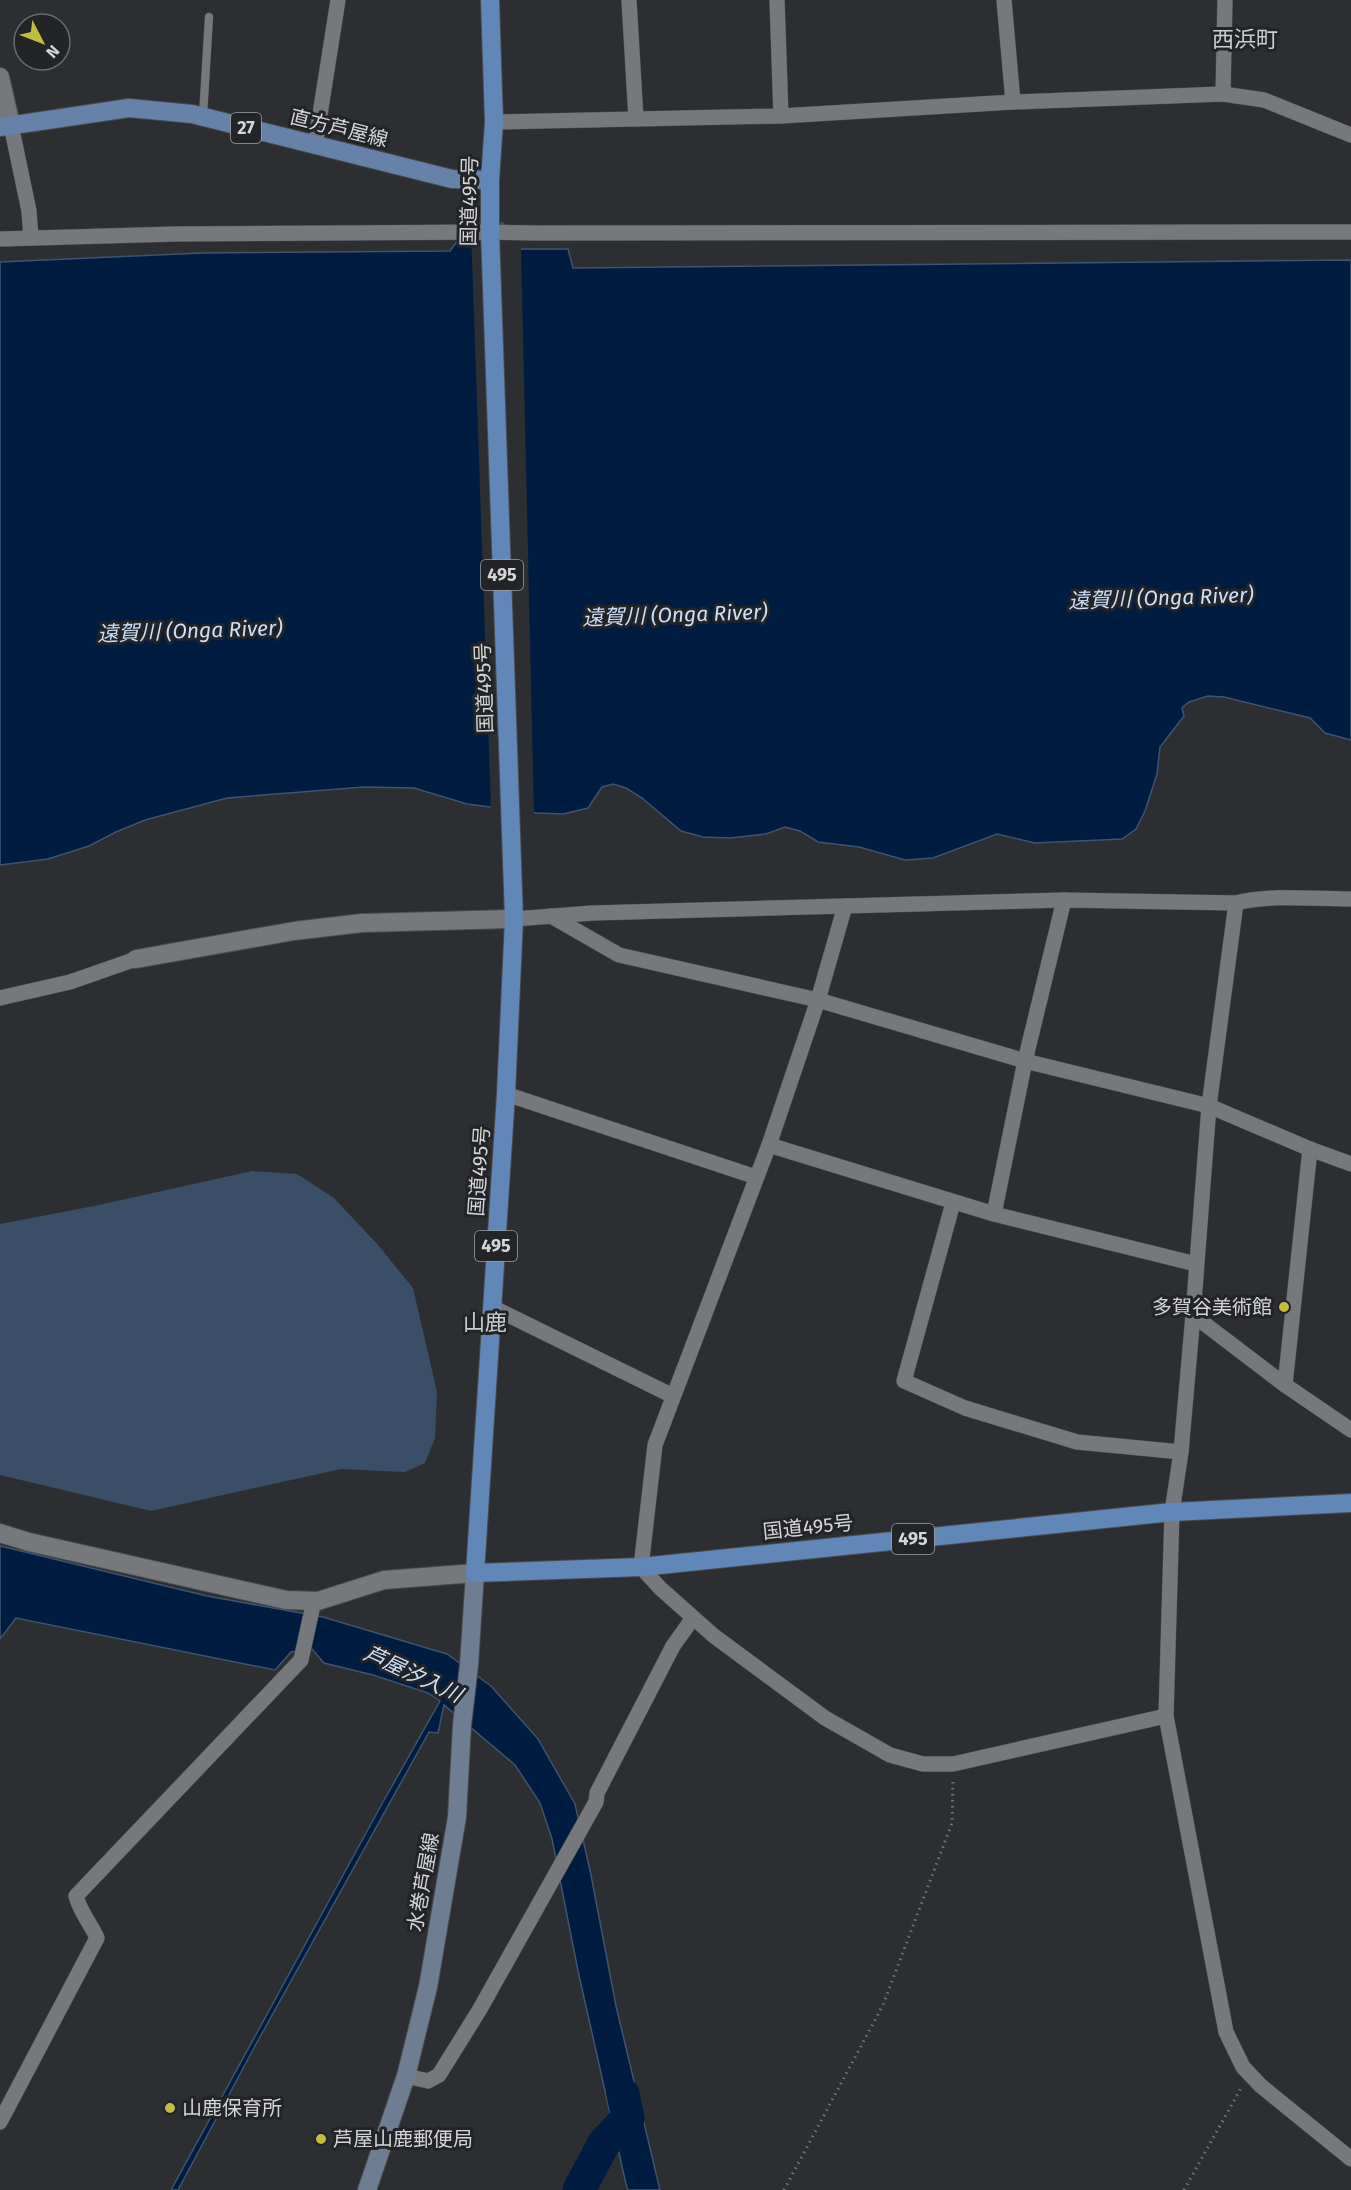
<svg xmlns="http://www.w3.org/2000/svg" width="1351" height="2190" font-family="'Fira Sans','Noto Sans JP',sans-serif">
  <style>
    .green { fill: #3a4e68 }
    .water { fill: #011c41; stroke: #40546e; stroke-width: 1.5 }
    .pier { fill: #2c2e31 }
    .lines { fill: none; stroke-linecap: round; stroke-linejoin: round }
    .river { stroke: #011c41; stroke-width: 33 }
    .service-casing { stroke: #4a4b4e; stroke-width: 9 }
    .minor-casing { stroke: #4a4b4e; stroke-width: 16 }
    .tertiary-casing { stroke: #4a4b4e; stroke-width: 20 }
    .secondary-casing { stroke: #4a4b4e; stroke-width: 20 }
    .primary-casing { stroke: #4a4b4e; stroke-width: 20 }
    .trunk-casing { stroke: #4a4b4e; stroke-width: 20 }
    .path { stroke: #747578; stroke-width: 3; stroke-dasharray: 1.5 4.5; stroke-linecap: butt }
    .service { stroke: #76787b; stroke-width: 8 }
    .minor { stroke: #76787b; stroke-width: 15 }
    .tertiary { stroke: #76787b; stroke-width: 18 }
    .secondary { stroke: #6e7d92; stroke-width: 18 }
    .primary { stroke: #6682a9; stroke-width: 18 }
    .trunk { stroke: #6186b8; stroke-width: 18 }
    .poi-dot { fill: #c2bd3f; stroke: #232427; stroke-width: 2 }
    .labels { text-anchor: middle; stroke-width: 6; stroke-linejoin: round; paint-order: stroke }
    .shield { fill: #232427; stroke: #9fa0a2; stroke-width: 1.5 }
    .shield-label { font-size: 18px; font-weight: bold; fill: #d4d5d7 }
    .street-label { font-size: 20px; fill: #d4d5d7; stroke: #232427 }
    .poi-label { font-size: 20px; fill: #d4d5d7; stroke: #232427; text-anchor: start }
    .water-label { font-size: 21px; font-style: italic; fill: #ccdffb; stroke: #232427 }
    .quarter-label { font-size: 22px; fill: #cbced1; stroke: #232427 }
  </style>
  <rect width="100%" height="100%" fill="#2c2e31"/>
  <!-- green -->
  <polygon class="green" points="252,1171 297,1174 334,1198 378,1245 413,1288 437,1392 435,1438 425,1463 405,1472 341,1469 151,1511 0,1475 0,1224 94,1206"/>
  <!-- water -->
  <g class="water">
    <polygon points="482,223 503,223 504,249 568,249 573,268 1351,260 1351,740 1325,733 1310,718 1224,697 1208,696 1189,702 1182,708 1184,716 1160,747 1157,774 1145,811 1136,829 1122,839 1035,843 997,834 933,858 905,860 859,847 818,842 800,831 785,827 766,834 730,838 703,837 681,831 642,798 626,788 613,784 602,787 588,808 563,814 537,813 467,804 414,788 364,787 227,798 145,820 116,832 89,846 48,859 0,865 0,262 202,253 450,251 468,227"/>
    <polygon points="0,1546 207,1596 323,1617 447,1654 491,1686 538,1739 575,1804 591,1875 616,2006 660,2190 628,2190 626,2184 578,1971 552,1839 540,1803 515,1765 444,1705 438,1733 429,1732 255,2046 178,2190 171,2190 383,1802 440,1701 428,1693 373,1675 324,1663 312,1649 291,1652 275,1670 16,1618 0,1639"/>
  </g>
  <!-- pier -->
  <polygon class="pier" points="506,227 507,246 521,246 534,815 491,810 471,229"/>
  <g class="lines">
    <!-- river -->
    <polyline class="river" points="579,2190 604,2143 628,2118 623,2094"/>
    <!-- service casing -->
    <g class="service-casing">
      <polyline id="service" points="203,116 209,17"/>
    </g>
    <!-- minor casing -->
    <g class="minor-casing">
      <g id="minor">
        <polyline points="629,0 636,119"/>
        <polyline points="777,0 781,116"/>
        <polyline points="1004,0 1013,102"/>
        <polyline points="1223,94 1225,0"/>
        <polyline points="494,122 781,116 1013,102 1223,94 1264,100 1351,135"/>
        <polyline points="11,125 29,211 31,238"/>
        <polyline points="315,146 338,0"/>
        <polyline points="0,239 175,234 490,232 537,233 1351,232"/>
        <polyline points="1236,903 1209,1106 1193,1315 1285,1385 1351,1430"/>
        <polyline points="845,906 818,1000 769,1145 655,1445 641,1567 660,1588 714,1636 825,1718 890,1755 923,1764 953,1764 1166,1716"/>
        <polyline points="551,916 619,955 818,1000 1025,1061 1209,1106 1310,1149 1351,1164"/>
        <path d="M514,919L593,913L1064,900L1236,903C1273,894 1313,899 1351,899"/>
        <polyline points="0,998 70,982 136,959"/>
        <polyline points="506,1094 756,1177"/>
        <polyline points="769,1145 994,1214 1196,1264"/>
        <polyline points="953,1203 904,1381 965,1408 1077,1442 1181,1452"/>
        <polyline points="994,1214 1025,1061 1064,900"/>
        <polyline points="492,1307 673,1396"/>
        <polyline points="1193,1315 1181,1452 1172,1512 1166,1716 1226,2032 1243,2067 1261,2086 1351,2159"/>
        <polyline points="1285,1385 1310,1149"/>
        <polyline points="406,2076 428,2081 439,2075 480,2009 596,1802 597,1793 673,1646 693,1618"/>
        <path d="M0,2122L97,1938C91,1924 80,1912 76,1896L301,1660L313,1605L318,1601"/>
      </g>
    </g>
    <!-- tertiary casing -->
    <g class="tertiary-casing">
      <g id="tertiary">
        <polyline points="0,77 11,125"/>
        <polyline points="136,959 294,931 362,923 514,919"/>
        <polyline points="0,1533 29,1542 286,1600 318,1601 384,1580 475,1573"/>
      </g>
    </g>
    <!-- secondary casing -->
    <g class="secondary-casing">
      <polyline id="secondary" points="367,2190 406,2076 428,1987 457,1817 462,1725 469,1665 475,1573"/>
    </g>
    <!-- primary casing -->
    <g class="primary-casing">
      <polyline id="primary" points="0,127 129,108 192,114 452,179 490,180"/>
    </g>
    <!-- trunk casing -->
    <g class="trunk-casing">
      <polyline id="trunk" points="490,0 494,122 490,180 490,232 514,919 506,1094 475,1573 641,1567 1172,1512 1351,1503"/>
    </g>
    <!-- path -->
    <g class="path">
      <polyline points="784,2190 883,2005 952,1823 953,1779"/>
      <polyline points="1184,2190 1241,2088"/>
    </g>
    <!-- service -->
    <use href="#service" class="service"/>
    <!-- minor -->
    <use href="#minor" class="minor"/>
    <!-- tertiary -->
    <use href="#tertiary" class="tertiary"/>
    <!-- secondary -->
    <use href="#secondary" class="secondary"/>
    <!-- primary -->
    <use href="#primary" class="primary"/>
    <!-- trunk -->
    <use href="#trunk" class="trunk"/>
  </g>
  <!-- markers -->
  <g class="poi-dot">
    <circle cx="1284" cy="1307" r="6"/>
    <circle cx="170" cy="2108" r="6"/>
    <circle cx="321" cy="2139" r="6"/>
  </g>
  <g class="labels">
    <!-- shield labels -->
    <g class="shield">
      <rect x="231" y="113" width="30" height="30" rx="4.5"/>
      <rect x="481" y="560" width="42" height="30" rx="4.5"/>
      <rect x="475" y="1231" width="42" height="30" rx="4.5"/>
      <rect x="892" y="1524" width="42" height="30" rx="4.5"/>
    </g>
    <g class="shield-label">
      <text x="246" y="134">27</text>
      <text x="502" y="581">495</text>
      <text x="496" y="1252">495</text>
      <text x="913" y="1545">495</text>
    </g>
    <!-- street labels -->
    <g class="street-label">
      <text transform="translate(339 128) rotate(14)" y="7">直方芦屋線</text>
      <text transform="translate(469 201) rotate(-89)" y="7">国道495号</text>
      <text transform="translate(484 688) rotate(-92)" y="7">国道495号</text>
      <text transform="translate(479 1171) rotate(-86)" y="7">国道495号</text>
      <text transform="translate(808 1527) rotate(-6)" y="7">国道495号</text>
      <text transform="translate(423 1882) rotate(-80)" y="7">水巻芦屋線</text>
    </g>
    <!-- poi labels -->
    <g class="poi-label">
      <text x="1272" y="1314" text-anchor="end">多賀谷美術館</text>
      <text x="182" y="2115">山鹿保育所</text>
      <text x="333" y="2146">芦屋山鹿郵便局</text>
    </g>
    <!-- water labels -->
    <g class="water-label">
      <text transform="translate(1161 598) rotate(-2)" y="7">遠賀川 (Onga River)</text>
      <text transform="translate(675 615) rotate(-2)" y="7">遠賀川 (Onga River)</text>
      <text transform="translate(190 631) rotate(-2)" y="7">遠賀川 (Onga River)</text>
      <text transform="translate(413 1674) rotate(25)" y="7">芦屋汐入川</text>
    </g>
    <!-- quarter labels -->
    <g class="quarter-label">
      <text x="1245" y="47">西浜町</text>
      <text x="485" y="1330">山鹿</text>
    </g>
  </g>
  <!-- north arrow -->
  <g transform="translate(42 42) rotate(132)"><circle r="28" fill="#232427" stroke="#6a6b6d" stroke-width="1.5"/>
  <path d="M0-4.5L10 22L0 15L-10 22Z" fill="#c2bd3f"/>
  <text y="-9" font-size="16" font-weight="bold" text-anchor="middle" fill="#d4d5d7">N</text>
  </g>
</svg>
